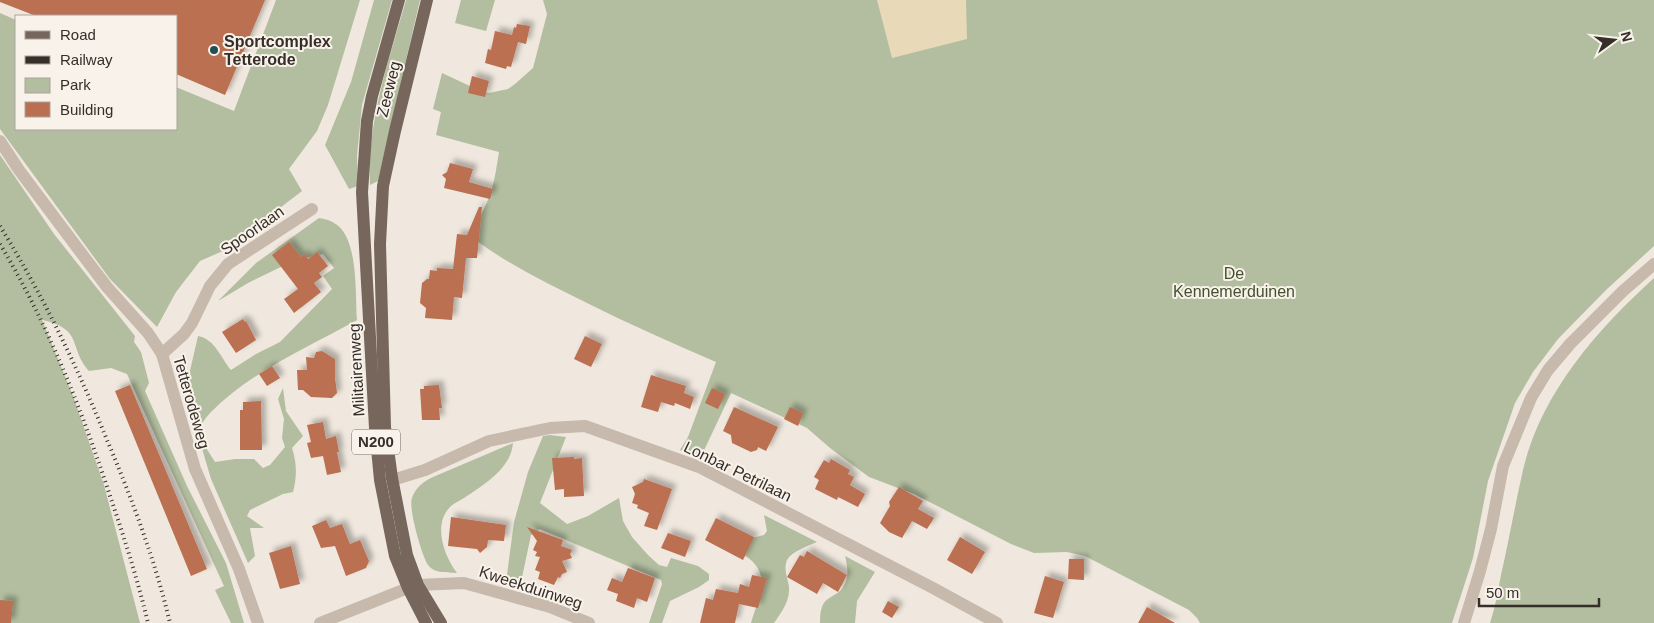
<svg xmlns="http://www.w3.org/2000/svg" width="1654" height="623" font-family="Arial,sans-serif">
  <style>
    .green { fill: #b2be9f }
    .sand { fill: #e8dab8 }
    .building { fill: #ba6f51; filter: url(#shadow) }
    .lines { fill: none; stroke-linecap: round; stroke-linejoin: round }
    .street { stroke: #c7b9ab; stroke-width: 12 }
    .primary { stroke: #76665c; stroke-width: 12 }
    .rail { stroke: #352e29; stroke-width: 4; stroke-dasharray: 1 4; stroke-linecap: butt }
    .poi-dot { fill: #234e53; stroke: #f8f2ea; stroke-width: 2 }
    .labels { text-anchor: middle; stroke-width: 4; stroke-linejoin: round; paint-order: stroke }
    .shield { fill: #f8f2ea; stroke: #706963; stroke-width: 1 }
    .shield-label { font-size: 15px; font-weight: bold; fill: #352e29 }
    .poi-label { font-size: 16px; font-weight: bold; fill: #352e29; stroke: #f8f2ea; text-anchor: start }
    .street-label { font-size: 16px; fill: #352e29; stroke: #f8f2ea }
    .park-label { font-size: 16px; fill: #44512f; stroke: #f8f2ea }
  </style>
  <defs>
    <filter id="shadow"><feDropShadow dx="4.5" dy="-4.5" stdDeviation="2.5" flood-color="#0004"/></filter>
  </defs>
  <rect width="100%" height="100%" fill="#f0e8de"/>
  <!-- green -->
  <g class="green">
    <polygon points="276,0 360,0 328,105 317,131 289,169 302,191 225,250 200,261 176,292 157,327 110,279 0,129 0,13 16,20 16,129 176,129 176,87 234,111"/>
    <polygon points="374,0 392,0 362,105 357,156 358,186 349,189 325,145 351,82"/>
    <path d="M406,0H420L378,181L370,185C367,121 389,60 406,0Z"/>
    <polygon points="461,0 495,0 486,31 455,23"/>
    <path d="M543,0H1654V246L1606,290L1558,339L1533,372L1515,403L1488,481L1473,558L1452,623H1200L1197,618L1189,610L1085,556L1067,552L1034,553L1011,544L914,494L869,477L830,448L807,428L731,393L700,459L680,450L688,437L716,362C672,343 629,324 587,303C549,284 511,266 477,241L474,226C492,198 494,184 499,152L436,135L441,112L433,109L442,73L472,87L489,93L508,89L515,84L533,68L547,14Z"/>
    <path d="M0,155L54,234L135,336L134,342L141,352L149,383L145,391L187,486L226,563L244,623H231L215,590L224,586L127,374L111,368L89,371C68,347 84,329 42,320L73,396L104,485L140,623H0Z"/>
    <path d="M319,218C324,219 330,220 334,223C359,236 355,295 357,320C307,348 252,371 211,412C205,418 200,427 195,434L188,395L189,375L198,336C215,339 221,358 231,370L256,354L280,342L332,289L323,276L334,268L323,254L293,261L248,283L218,301L256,263Z"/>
    <path d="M1654,278V623H1490C1495,608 1498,591 1501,575C1509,540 1515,505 1523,470C1541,393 1597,330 1654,278Z"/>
    <path d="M283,388L286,411L303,436L292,448C297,463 297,477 293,492L283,494L250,510L247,516L264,528H250L255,556L248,563L211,479L198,435L215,462L235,459H254L263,468L270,465L285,447L282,438L284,419L278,399Z"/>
    <polygon points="550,435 566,437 540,503 567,524 588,516 619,498 623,521 632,537 648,555 659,565 667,567 671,558 698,566 709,574 709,580 699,587 670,601 662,623 649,623 662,584 661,580 540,529 531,535 520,587 506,582 514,522 528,472 543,436"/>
    <path d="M513,443C511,469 483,485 464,498C460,501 454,503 451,506C432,524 444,556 457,573C447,572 435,574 428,565C422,556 408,508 412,498C415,488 424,481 433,477Z"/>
    <path d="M764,515L817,542C808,546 792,551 787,560C783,570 788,578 789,587C790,601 782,612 774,623H751C759,596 773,573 744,555L752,538L764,535L767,531Z"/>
    <path d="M845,556L875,572L857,601L855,623H820C820,618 820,612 822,607C825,598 833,597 840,591C850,581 848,568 845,556Z"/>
  </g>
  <!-- sand -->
  <polygon class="sand" points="877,0 966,0 967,39 892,58"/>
  <!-- building -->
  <g class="building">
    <polygon points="0,0 265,0 225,95 176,74 176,16 36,16 0,2"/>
    <polygon points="517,24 530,26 526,44 518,42 511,67 507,66 506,69 485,63 488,49 491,50 495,31 512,35 514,27 516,28"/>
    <polygon points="472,76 489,81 485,97 468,93"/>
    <polygon points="450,163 473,169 469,182 493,189 490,199 444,188 446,179 442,175 447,172"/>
    <polygon points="479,207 482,207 477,258 466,258 462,298 454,297 452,320 425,318 426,308 420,303 422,283 427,279 429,279 430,270 437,271 437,268 453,269 457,234 467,235"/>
    <polygon points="289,242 301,257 305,254 308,259 317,252 328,266 319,273 322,277 314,283 321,292 294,313 284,299 298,289 272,255"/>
    <polygon points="243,319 245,322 246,321 256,340 236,353 222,332"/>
    <polygon points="585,336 602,344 591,367 574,359"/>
    <polygon points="322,351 335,359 335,378 337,393 332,398 311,397 303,390 298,390 297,370 307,370 306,357 314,358 316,352"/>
    <polygon points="272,366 280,378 267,386 259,374"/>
    <polygon points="651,375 686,386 684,393 694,397 690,409 675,403 674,406 661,402 658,412 641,407"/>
    <polygon points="130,385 207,569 191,576 115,391"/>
    <polygon points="439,385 442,408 439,408 440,420 422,420 420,389 424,389 424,386"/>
    <polygon points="712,388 725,394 718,409 705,403"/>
    <polygon points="261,401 262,450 240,450 240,410 243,410 243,402"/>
    <polygon points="734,407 778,427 766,451 758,447 757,450 751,452 732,443 731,435 723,431"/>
    <polygon points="790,407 803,413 798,426 784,419"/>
    <polygon points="323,422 326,439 336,436 339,452 337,452 341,472 327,475 323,456 311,458 307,443 311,442 307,425"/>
    <polygon points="574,457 574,459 582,458 584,496 564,497 564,489 555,490 552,458"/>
    <polygon points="831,459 850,470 848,474 854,477 850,485 865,494 858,507 838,497 837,500 815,489 819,480 814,477 824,460 829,463"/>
    <polygon points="644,479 672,489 657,530 644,526 649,513 637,508 638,505 632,503 635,494 632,487 643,482"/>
    <polygon points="899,487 923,501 918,509 934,518 927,529 912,521 902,538 889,532 880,523 890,506 889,502"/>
    <polygon points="451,517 506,525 504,541 488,540 487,547 480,553 477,549 448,546"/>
    <polygon points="716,518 754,537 743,560 705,540"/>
    <polygon points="326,520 330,528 342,524 350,544 360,540 369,561 366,568 346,576 335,546 321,548 312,526"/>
    <polygon points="527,527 563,540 561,546 572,550 570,554 572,558 562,561 567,572 562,574 560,578 558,577 554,585 538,579 540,572 535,570 540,557 535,556 537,552 533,550 537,541"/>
    <polygon points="668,533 691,541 685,557 661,548"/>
    <polygon points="960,537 985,552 972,574 947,560"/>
    <polygon points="291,546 300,584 280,589 269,553"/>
    <polygon points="807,551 847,575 838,592 823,583 817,594 787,577 800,555 804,557"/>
    <polygon points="1069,559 1084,559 1084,580 1068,579"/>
    <polygon points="628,568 655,578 647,602 637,598 634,608 616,601 618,594 607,590 612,578 622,582"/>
    <polygon points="752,575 767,578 758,608 739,604 735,623 700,623 706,598 713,600 716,589 738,593 740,584 749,587"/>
    <polygon points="1045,576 1064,582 1053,618 1034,613"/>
    <polygon points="0,600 13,601 11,623 0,623"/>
    <polygon points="888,601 899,607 892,618 882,612"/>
    <polygon points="1147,607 1175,623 1138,623"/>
  </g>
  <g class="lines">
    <!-- street -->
    <g class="street">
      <polyline points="0,141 19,170 85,258 107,287 148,333 162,354 195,469 239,569 258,623"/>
      <polyline points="162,354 184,334 192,323 210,286 228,264 312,209"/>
      <polyline points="392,478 399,478 425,470 489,441 550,428 585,426 699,467 933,588 997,623"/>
      <polyline points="320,623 408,588 418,585 464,583 550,607 589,623"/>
      <polyline points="1464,623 1480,571 1491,529 1503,466 1531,398 1548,370 1570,344 1623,291 1654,264"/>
    </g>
    <!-- primary -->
    <g class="primary">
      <polyline points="399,0 372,96 367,121 362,192 375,428 380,480 395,556 408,588 426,623"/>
      <polyline points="427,0 395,131 383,186 380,244 385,427 392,478 407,555 418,585 441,623"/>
    </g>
    <!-- rail -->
    <g class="rail">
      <path d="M0,226C42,294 77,366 107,440C132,499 155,560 170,623"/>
      <path d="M0,244C48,324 82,410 111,499C125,540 138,581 148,623"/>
    </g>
  </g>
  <!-- markers -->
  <circle class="poi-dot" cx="214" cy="50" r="5"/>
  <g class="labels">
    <!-- shield labels -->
    <rect class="shield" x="352" y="429.5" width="48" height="25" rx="4"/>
    <g class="shield-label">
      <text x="376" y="447">N200</text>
    </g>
    <!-- poi labels -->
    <g class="poi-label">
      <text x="224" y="47">Sportcomplex<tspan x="224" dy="18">Tetterode</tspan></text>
    </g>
    <!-- street labels -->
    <g class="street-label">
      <text transform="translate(388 89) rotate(-76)" y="6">Zeeweg</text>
      <text transform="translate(252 230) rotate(-35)" y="6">Spoorlaan</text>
      <text transform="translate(356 370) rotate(-93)" y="6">Militairenweg</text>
      <text transform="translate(192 402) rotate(74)" y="6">Tetterodeweg</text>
      <text transform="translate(738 471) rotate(26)" y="6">Lonbar Petrilaan</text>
      <text transform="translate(531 587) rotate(18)" y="6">Kweekduinweg</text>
    </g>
    <!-- park labels -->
    <g class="park-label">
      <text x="1234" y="279">De<tspan x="1234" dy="18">Kennemerduinen</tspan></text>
    </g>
  </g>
  <!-- legend -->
  <rect x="15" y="15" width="162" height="115" fill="#f8f2ea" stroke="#aaa49d"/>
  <rect x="25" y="31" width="25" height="8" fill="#76665c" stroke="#aaa49d"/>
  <text x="60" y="40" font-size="15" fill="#352e29">Road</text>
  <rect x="25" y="56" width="25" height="8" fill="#352e29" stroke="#aaa49d"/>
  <text x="60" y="65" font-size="15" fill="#352e29">Railway</text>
  <rect x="25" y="78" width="25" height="15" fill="#b2be9f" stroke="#aaa49d"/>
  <text x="60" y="90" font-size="15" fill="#352e29">Park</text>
  <rect x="25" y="102" width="25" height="15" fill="#ba6f51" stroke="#aaa49d"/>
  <text x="60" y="115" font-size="15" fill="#352e29">Building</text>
  <!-- north arrow -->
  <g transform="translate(1614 40) rotate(75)" stroke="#f8f2ea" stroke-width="4" paint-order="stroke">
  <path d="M0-4L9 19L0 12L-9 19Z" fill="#352e29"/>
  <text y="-8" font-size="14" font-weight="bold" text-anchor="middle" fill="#352e29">N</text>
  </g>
  <!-- scale -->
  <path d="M1479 598v8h120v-8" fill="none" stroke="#352e29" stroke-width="2.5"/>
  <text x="1486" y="598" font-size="15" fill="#352e29" stroke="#f8f2ea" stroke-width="4" paint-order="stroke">50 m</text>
</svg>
